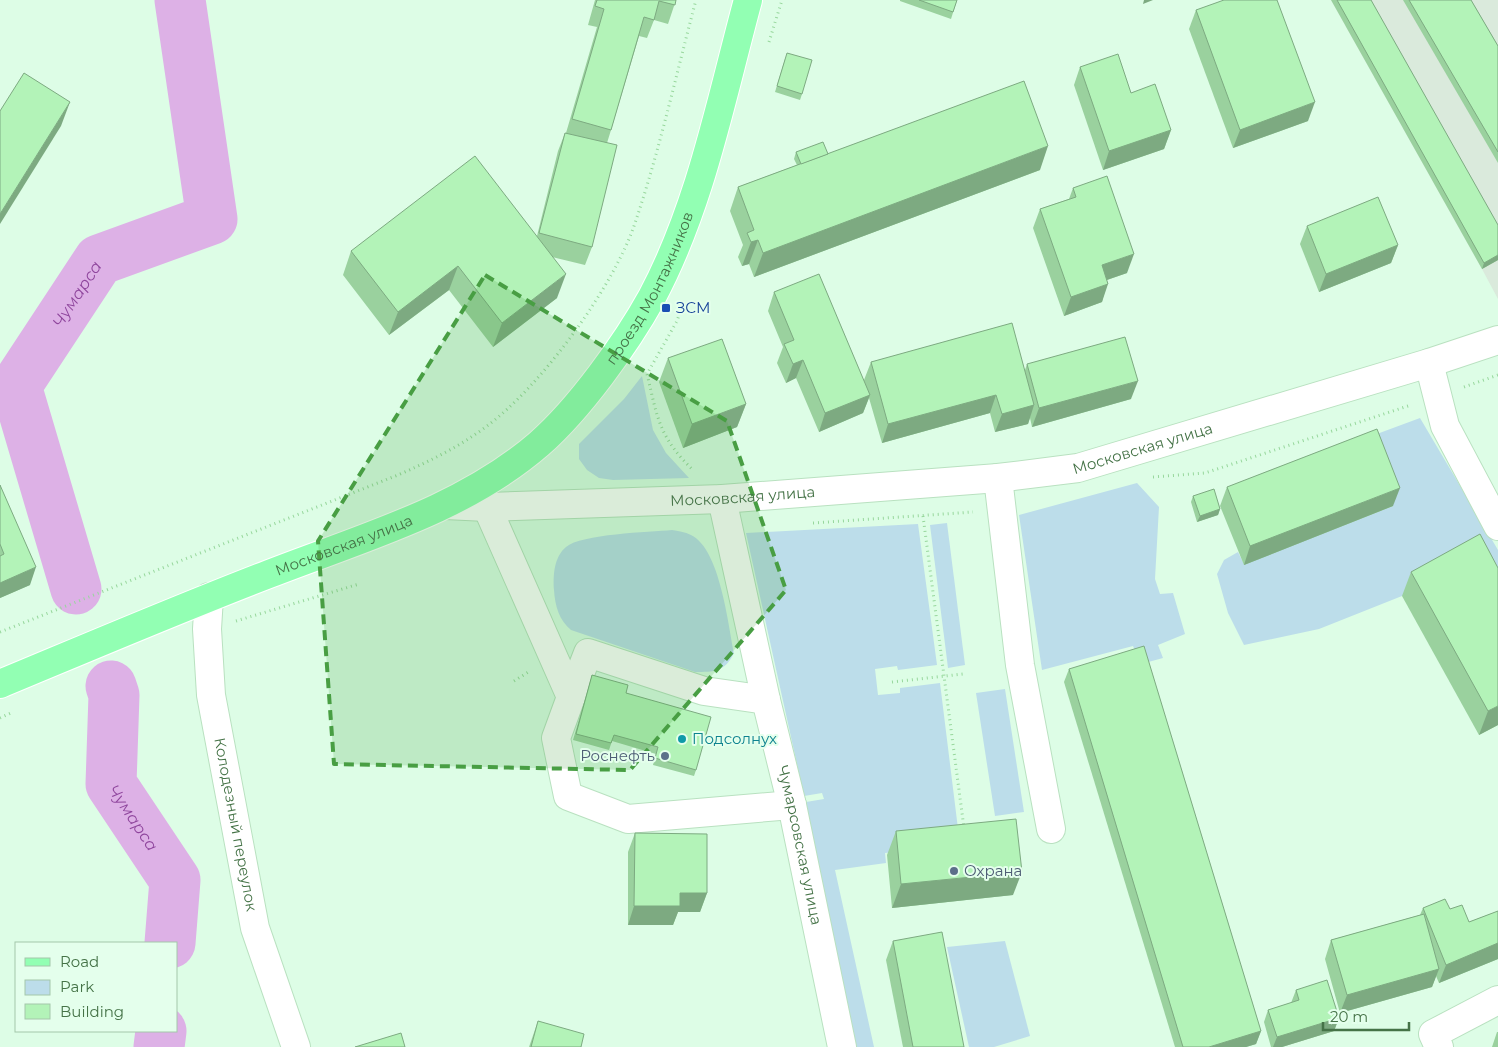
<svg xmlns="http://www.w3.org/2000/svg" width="1498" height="1047" font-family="Montserrat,sans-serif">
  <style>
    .industrial { fill: #daeadc }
    .green { fill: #bcddea }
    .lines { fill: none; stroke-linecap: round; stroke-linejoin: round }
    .river { stroke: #ddb1e6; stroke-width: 51 }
    .minor-casing { stroke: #b9e1c0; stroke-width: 30 }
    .major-casing { stroke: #fff; stroke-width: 30 }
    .path { stroke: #97d79c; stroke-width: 3; stroke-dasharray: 1 4; stroke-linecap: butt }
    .minor { stroke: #fff; stroke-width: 28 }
    .major { stroke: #92ffb3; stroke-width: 28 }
    .wall { fill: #9ad19e }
    .shaded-wall { fill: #7daa81 }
    .building { fill: #b3f3b8; stroke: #7daa81 }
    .marked { fill: #489e43; fill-opacity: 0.2; stroke: #489e43; stroke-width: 4; stroke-dasharray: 10 6; stroke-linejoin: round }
    .transit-dot { fill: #1a4fb4; stroke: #e4ffec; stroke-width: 2 }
    .culture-dot { fill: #0f9aa8; stroke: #e4ffec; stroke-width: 2 }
    .service-dot { fill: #5c6f8a; stroke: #e4ffec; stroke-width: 2 }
    .labels { text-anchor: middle; stroke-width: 4; stroke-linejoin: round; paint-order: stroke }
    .street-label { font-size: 15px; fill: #457347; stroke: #e4ffec }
    .transit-label { font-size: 15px; fill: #164399; stroke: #e4ffec; text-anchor: start }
    .culture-label { font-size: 15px; fill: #0d838f; stroke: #e4ffec; text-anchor: start }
    .service-label { font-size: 15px; fill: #4e5e75; stroke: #e4ffec; text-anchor: end }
    .water-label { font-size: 16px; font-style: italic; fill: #8f469d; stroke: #e4ffec }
  </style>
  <rect width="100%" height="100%" fill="#ddfde6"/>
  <!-- industrial -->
  <polygon class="industrial" points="1331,0 1498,0 1498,299 1482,269"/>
  <!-- green -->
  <g class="green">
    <polygon points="642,376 653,430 666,453 689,478 613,480 599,478 587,470 579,459 579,444 624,399"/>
    <polygon points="1420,418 1498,550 1498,571 1471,558 1402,596 1319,629 1244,645 1228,613 1217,574 1224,560 1238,552 1244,564 1393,506 1366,438"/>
    <polygon points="1137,483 1159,507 1155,579 1160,594 1173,593 1185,634 1158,645 1163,658 1141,664 1133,646 1042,670 1019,515"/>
    <polygon points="947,523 965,665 948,668 930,525"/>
    <polygon points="918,524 937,665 898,670 897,666 875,669 878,695 900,693 900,688 940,683 960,845 885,853 886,863 835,870 874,1047 855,1047 806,802 824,799 822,793 804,796 746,533"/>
    <path d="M672,530C678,531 685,532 691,535C720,549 728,624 734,653C725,672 714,672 695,672L571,630C559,620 555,606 554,590C553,575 554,557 566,547C581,534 649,532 672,530Z"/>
    <polygon points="1005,689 1024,812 995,816 976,693"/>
    <polygon points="1005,941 1030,1036 994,1047 969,1047 947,947"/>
  </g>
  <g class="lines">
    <!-- river -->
    <g class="river">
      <path id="s1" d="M76,589L16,386L99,260L212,219L180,0"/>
      <path id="s2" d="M111,686L114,695L111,784L175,880L170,943"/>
      <polyline points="159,1047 161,1031"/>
    </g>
    <!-- minor casing -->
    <g class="minor-casing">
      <g id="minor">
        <polyline points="1429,363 1445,426 1498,526"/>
        <polyline points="998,478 1020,665 1051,829"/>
        <path id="s3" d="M722,499L766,700L792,805L842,1047"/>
        <path id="s4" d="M445,505L487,507L722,499L998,478L1078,468L1429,363L1498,340"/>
        <polyline points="487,507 571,697 556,738 568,796 628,819 792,805"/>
        <path id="s5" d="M209,597L207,629L211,695L255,928L296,1047"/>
        <polyline points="571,697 588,653 704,691 766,700"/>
        <polyline points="1439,1047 1433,1034 1498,1000"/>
      </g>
    </g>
    <!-- major casing -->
    <g class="major-casing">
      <g id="major">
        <path id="s6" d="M0,684C89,647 178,609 269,574C361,538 463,510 539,444C579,409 626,344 652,297C701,205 721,99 748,0"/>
      </g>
    </g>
    <!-- path -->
    <g class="path">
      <polyline points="769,42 782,0"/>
      <path d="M683,303L677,321L647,374C658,420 659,437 694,471"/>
      <polyline points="1464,387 1498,375"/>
      <polyline points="1153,477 1205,473 1411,405"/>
      <polyline points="923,516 964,828"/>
      <polyline points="813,523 973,512"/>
      <polyline points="236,621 359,584"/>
      <path d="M0,632L398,475C430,461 459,447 487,426C541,386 612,289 634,226C659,153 676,75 696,0"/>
      <polyline points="514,681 530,671"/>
      <polyline points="892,682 963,674"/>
      <polyline points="0,718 13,712"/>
    </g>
    <!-- minor -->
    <use href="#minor" class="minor"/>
    <!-- major -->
    <use href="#major" class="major"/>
  </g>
  <!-- wall -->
  <g class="wall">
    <polygon points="595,0 676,0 668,24 654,20 647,38 639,36 611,130 607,143 592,247 585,265 552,257 557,298 493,347 449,290 389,335 343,275 351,251 537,236 558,151 565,133 566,133 597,27 588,25"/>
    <polygon points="900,0 957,0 951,19 900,1"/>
    <polygon points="1331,0 1371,0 1498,260 1482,269"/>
    <polygon points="1403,0 1471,0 1498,46 1498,163"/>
    <polygon points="1196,10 1308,121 1233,148 1189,29"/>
    <polygon points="785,59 802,94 800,100 775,92"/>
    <polygon points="1080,67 1131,93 1171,130 1164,149 1103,170 1074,85"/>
    <polygon points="796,152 828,154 1040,170 754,277 749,264 742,266 738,257 743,245 730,211 738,187 797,165 794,159"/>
    <polygon points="1073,188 1127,273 1107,280 1102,302 1064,316 1033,228 1040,209 1069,199"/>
    <polygon points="1307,226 1398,245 1391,263 1319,292 1300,244"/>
    <polygon points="774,292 864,380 871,362 1025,370 1027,364 1131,399 1032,427 1030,418 1028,424 995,432 990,413 882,443 869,398 863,413 819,432 796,378 786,383 777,363 783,347 768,311"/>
    <polygon points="668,358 746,404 737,427 683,448 659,382"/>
    <polygon points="0,485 30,585 0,598"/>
    <polygon points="1227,487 1393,506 1244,565 1220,506"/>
    <polygon points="1193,496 1220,509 1218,515 1197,522 1191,502"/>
    <polygon points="1411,572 1498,725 1479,735 1402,596"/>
    <polygon points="1069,669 1261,1031 1256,1044 1246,1047 1175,1047 1064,682"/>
    <polygon points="592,675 626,693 696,770 694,776 653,765 656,754 612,741 609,750 573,740"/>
    <polygon points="896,831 1013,895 892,908 887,855"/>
    <polygon points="635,833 707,893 700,912 678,912 673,925 628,925 628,852"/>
    <polygon points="1423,908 1450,909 1469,922 1498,911 1498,959 1439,983 1436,976 1432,987 1340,1013 1325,959 1331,940 1420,915"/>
    <polygon points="893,941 964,1047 903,1047 886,960"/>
    <polygon points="1296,990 1339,1018 1334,1031 1282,1047 1271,1047 1264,1022 1268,1010 1291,1003"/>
    <polygon points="538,1021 581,1047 529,1047"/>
    <polygon points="1497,1032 1498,1032 1498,1047 1492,1047"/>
  </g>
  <!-- shaded-wall -->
  <g class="shaded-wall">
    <polygon points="1144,0 1153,0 1143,4"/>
    <polygon points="70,102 61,126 0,224 0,214"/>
    <polygon points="1315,102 1308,121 1233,148 1240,130"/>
    <polygon points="1171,130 1164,149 1103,170 1109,151"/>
    <polygon points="1048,146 1040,170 754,277 763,253"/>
    <polygon points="758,240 749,264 742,266 751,242"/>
    <polygon points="1398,245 1391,263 1319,292 1326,274"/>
    <polygon points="1134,254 1127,273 1095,284 1102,265"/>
    <polygon points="1498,255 1498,260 1482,269 1484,263"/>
    <polygon points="458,266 449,290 389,335 398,312"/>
    <polygon points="566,274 557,298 493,347 502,323"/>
    <polygon points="1108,284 1102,302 1064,316 1071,297"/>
    <polygon points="803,360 796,378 786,383 793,364"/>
    <polygon points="1138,381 1131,399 1032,427 1039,408"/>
    <polygon points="870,395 863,413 819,432 825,413"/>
    <polygon points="996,395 990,413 882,443 888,424"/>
    <polygon points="746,404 737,427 683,448 692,424"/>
    <polygon points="1034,405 1028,424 995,432 1002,414"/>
    <polygon points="1400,488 1393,506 1244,565 1250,546"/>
    <polygon points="1220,509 1218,515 1197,522 1200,516"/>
    <polygon points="36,567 30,585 0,598 0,583"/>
    <polygon points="1498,706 1498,725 1479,735 1488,711"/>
    <polygon points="1022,872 1013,895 892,908 901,884"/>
    <polygon points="680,893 707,893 700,912 678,912 673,925 628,925 634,906"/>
    <polygon points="1498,943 1498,959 1439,983 1446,965"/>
    <polygon points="1439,969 1432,987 1340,1013 1347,995"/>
    <polygon points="1339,1018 1334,1031 1282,1047 1273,1047 1277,1037"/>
    <polygon points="1261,1031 1256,1044 1246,1047 1209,1047"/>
  </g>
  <!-- building -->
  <g class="building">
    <polygon points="597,0 676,0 675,5 659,1 654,20 644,17 611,130 572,119 604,9 595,6"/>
    <polygon points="919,0 957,0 953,12"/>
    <polygon points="1224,0 1277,0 1315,102 1240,130 1196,10"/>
    <polygon points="1337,0 1371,0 1498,225 1498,255 1484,263"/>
    <polygon points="1409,0 1471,0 1498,46 1498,152"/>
    <polygon points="787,53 812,60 802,94 777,86"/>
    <polygon points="1118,54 1131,93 1155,84 1171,130 1109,151 1080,67"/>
    <polygon points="24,73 70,102 0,214 0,111"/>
    <polygon points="1024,81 1048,146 763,253 758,240 751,242 747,233 754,230 738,187"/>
    <polygon points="565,133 617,145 592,247 539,233"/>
    <polygon points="823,142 828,154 801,164 796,152"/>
    <polygon points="475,156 566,274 502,323 458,266 398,312 351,251"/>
    <polygon points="1107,176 1134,254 1102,265 1108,284 1071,297 1040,209 1076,197 1073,188"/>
    <polygon points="1378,197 1398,245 1326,274 1307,226"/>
    <polygon points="819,274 870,395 825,413 803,360 793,364 784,344 794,340 774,292"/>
    <polygon points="1012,323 1034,405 1002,414 996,395 888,424 871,362"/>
    <polygon points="1125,337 1138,381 1039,408 1027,364"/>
    <polygon points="722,339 746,404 692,424 668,358"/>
    <polygon points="1377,429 1400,488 1250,546 1227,487"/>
    <polygon points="0,485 36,567 0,583 0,556 4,554 0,544"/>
    <polygon points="1214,489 1220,509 1200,516 1193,496"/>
    <polygon points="1480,534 1498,568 1498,706 1488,711 1411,572"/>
    <polygon points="1144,646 1261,1031 1209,1047 1183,1047 1069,669"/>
    <polygon points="592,675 628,685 626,693 711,717 696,770 655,758 658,747 614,735 611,743 576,734"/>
    <polygon points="1016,819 1022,872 901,884 896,831"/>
    <polygon points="635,833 707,834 707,893 680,893 680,906 634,906"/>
    <polygon points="1445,899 1450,909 1462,905 1469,922 1498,911 1498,943 1446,965 1423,908"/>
    <polygon points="1424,914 1439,969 1347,995 1331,940"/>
    <polygon points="942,932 964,1047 913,1047 893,941"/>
    <polygon points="1327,980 1339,1018 1277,1037 1268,1010 1299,1000 1296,990"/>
    <polygon points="538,1021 584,1034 581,1047 531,1047"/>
    <polygon points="401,1033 405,1047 355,1047"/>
  </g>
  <!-- marked area -->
  <path class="marked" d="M485,275L727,421L786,590L630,770L334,764L318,541Z"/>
  <!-- markers -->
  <rect class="transit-dot" x="661" y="303" width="10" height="10" rx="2.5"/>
  <circle class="culture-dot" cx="682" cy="739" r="5"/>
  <g class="service-dot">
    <circle cx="665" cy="756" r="5"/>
    <circle cx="954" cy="871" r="5"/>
  </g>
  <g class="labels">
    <!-- street labels -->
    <g class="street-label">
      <text dy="5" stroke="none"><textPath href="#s6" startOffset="785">проезд Монтажников</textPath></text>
      <text dy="5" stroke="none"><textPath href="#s4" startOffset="702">Московская улица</textPath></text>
      <text dy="5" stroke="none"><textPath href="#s4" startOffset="298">Московская улица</textPath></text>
      <text dy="5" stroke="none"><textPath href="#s6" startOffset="371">Московская улица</textPath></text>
      <text dy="5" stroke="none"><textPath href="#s5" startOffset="230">Колодезный переулок</textPath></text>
      <text dy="5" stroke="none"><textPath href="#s3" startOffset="355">Чумарсовская улица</textPath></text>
    </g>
    <!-- transit labels -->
    <g class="transit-label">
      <text x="676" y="313">ЗСМ</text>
    </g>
    <!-- culture labels -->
    <g class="culture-label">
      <text x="692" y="744">Подсолнух</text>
    </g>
    <!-- service labels -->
    <g class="service-label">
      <text x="655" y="761">Роснефть</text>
      <text x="964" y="876" text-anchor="start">Охрана</text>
    </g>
    <!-- water labels -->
    <g class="water-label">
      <text dy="6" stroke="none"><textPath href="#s1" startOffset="322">Чумарса</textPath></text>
      <text dy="6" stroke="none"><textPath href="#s2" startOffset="139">Чумарса</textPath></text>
    </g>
  </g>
  <!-- legend -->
  <rect x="15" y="942" width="162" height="90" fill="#e4ffec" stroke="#a4c7aa"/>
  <rect x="25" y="958" width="25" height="8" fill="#92ffb3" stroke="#a4c7aa"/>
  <text x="60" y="967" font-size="15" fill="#457347">Road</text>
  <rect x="25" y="980" width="25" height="15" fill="#bcddea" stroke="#a4c7aa"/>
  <text x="60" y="992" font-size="15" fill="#457347">Park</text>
  <rect x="25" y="1004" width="25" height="15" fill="#b3f3b8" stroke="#a4c7aa"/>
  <text x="60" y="1017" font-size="15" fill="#457347">Building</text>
  <!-- scale -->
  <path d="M1323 1022v8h86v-8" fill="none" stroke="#457347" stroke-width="2.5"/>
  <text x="1330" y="1022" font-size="15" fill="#457347" stroke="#e4ffec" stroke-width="4" paint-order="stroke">20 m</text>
</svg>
